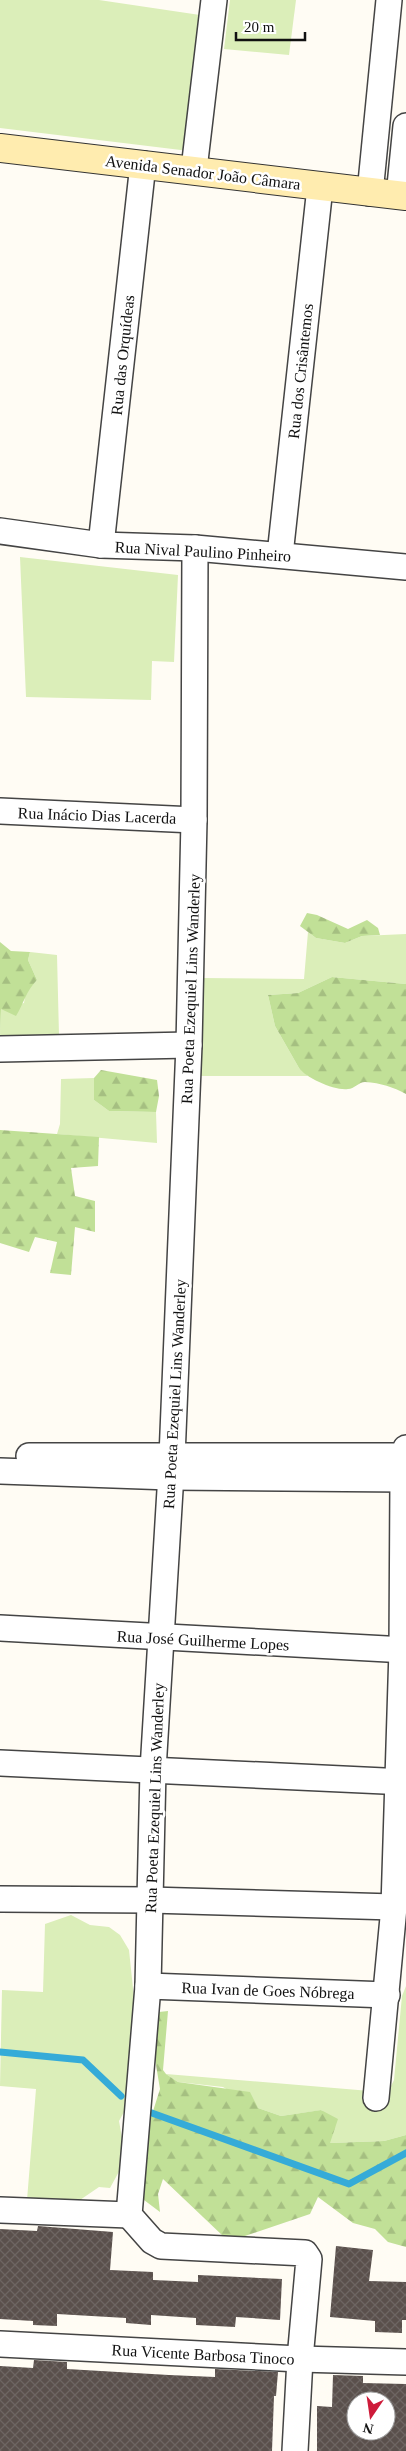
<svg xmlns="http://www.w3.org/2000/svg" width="406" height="2451" font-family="Georgia,serif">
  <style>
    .grass { fill: #dbeeb9 }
    .forest { fill: url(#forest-firs) }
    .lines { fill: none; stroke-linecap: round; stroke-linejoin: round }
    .stream { stroke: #35abd8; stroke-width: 7 }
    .building { fill: url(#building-cross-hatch); fill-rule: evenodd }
    .street-casing { stroke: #444; stroke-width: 28 }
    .secondary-casing { stroke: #333; stroke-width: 30 }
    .street { stroke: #fff; stroke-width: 25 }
    .secondary { stroke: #ffecaf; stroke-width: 28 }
    .labels { text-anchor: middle; stroke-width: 5; stroke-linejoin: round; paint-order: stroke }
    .street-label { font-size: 16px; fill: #111; stroke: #fff }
  </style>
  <defs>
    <pattern id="forest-firs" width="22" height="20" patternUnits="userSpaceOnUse" patternTransform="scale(1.25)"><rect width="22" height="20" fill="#c1e097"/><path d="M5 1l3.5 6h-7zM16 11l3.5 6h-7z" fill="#a5bf81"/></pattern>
    <pattern id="building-cross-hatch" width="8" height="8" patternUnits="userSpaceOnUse" patternTransform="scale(1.25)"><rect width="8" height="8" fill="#5a504c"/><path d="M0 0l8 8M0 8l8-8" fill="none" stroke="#6d6562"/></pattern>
  </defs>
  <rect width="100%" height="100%" fill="#fffcf4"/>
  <!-- grass -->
  <g class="grass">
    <polygon points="0,0 99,0 200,15 189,151 0,128"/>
    <polygon points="230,0 296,0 289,55 224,49"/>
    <polygon points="20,557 178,575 174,662 152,661 151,700 26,697"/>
    <polygon points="308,932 316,938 345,943 362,936 406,934 406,984 332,977 298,993 268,995 275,1026 299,1068 308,1076 197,1076 202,978 304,979"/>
    <polygon points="30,952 57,955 59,1035 0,1037 1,1009 24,1003 26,991 37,980 28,960"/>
    <polygon points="94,1078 94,1100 109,1111 156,1112 157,1143 57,1134 60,1124 61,1079"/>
    <polygon points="71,1915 90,1925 109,1927 120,1935 129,1950 137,2027 131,2075 124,2112 119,2121 124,2149 122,2166 110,2188 99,2187 80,2200 27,2200 36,2089 0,2086 2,1990 43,1992 45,1924"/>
    <polygon points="406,1986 406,2135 384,2141 330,2143 322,2110 281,2116 258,2108 223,2087 178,2082 166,2074 370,2091 389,2090 394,2080 402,1996"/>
  </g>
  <!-- forest -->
  <g class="forest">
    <polygon points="307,913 317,915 348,929 367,920 378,928 380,935 362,936 345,943 316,938 300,926"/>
    <path d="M0,942L11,951L30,952L28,960L37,980C26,991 24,1003 16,1016L1,1009L0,1037Z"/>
    <path d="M332,977L406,984V1094C393,1087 381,1083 365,1082C359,1082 354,1089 348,1089C335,1091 306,1078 299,1068L275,1026L268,995L298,993Z"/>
    <polygon points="101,1070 157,1080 159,1096 156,1112 109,1111 94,1100 94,1078"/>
    <polygon points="0,1130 99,1137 98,1166 71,1168 75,1196 95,1201 95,1232 75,1227 71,1275 50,1273 57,1242 35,1237 29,1252 0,1243"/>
    <polygon points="168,2011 163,2070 166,2074 178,2082 250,2092 258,2108 281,2116 321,2110 338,2119 330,2143 384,2141 406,2135 406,2247 388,2242 375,2229 353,2223 318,2197 310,2214 245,2236 223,2236 163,2179 158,2194 160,2212 144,2200 139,2191 148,2127 160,2089 153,2047 159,2012"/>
  </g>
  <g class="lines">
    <!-- stream -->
    <g class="stream">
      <polyline points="0,2052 83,2060 121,2096"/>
      <polyline points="149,2112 349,2184 406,2153"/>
    </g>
  </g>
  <!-- building -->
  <g class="building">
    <polygon points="38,2226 113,2232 110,2270 153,2272 153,2280 198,2282 198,2275 282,2279 280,2320 236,2317 235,2327 196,2325 196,2318 151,2315 151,2325 126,2323 126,2318 57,2314 57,2326 33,2325 33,2321 0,2319 0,2229 37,2231"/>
    <polygon points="336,2246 373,2250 369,2281 406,2282 406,2320 402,2320 402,2333 375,2332 375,2321 330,2317"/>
    <polygon points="34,2360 67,2362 67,2369 169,2375 215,2377 215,2369 278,2372 276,2396 274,2396 272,2451 0,2451 0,2366 33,2368"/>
    <path d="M333,2375L363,2376V2383L406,2384V2451H317V2406L332,2407ZM356,2401H386V2431H356Z"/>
  </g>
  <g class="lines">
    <!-- street casing -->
    <g class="street-casing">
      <g id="street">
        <polyline points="194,169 214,0"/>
        <polyline points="370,193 389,0"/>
        <polyline points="399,196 406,126"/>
        <polyline points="0,531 101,545 195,548 406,567"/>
        <polyline points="101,545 143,164"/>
        <polyline points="195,548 194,820 189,1045 172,1457 153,1770 148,1986 129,2215 152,2241 161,2246 305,2253 309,2259 300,2359 295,2451"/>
        <polyline points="280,555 320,187"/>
        <polyline points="0,811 194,820"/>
        <polyline points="0,1049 189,1045"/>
        <polyline points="29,1456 406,1456"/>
        <polyline points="0,1471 170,1477 406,1479"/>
        <polyline points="0,1628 406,1650"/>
        <polyline points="0,1763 406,1782"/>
        <polyline points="0,1899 150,1900 394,1907"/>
        <polyline points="148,1986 387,1995"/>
        <polyline points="376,2098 394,1907 402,1650 403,1479 406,1448"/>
        <polyline points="0,2210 129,2215"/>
        <polyline points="0,2344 300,2359 406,2362"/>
      </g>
    </g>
    <!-- secondary casing -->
    <g class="secondary-casing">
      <polyline id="secondary" points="0,148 406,196"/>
    </g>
    <!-- street -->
    <use href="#street" class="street"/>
    <!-- secondary -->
    <use href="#secondary" class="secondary"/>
  </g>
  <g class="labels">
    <!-- street labels -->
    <g class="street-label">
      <text transform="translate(203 172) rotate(7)" y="6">Avenida Senador João Câmara</text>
      <text transform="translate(122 355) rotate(-84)" y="6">Rua das Orquídeas</text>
      <text transform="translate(300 371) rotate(-84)" y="6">Rua dos Crisântemos</text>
      <text transform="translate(203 551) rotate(3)" y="6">Rua Nival Paulino Pinheiro</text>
      <text transform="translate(97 815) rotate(2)" y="6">Rua Inácio Dias Lacerda</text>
      <text transform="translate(190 989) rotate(-88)" y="6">Rua Poeta Ezequiel Lins Wanderley</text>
      <text transform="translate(174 1394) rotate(-87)" y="6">Rua Poeta Ezequiel Lins Wanderley</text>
      <text transform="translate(203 1640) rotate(3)" y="6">Rua José Guilherme Lopes</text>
      <text transform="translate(154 1798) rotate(-88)" y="6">Rua Poeta Ezequiel Lins Wanderley</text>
      <text transform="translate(268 1990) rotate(2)" y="6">Rua Ivan de Goes Nóbrega</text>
      <text transform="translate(203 2354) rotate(3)" y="6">Rua Vicente Barbosa Tinoco</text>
    </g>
  </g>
  <!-- north arrow -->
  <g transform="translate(371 2416) rotate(193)"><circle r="24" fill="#ffffff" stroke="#a0a0a0"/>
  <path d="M0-4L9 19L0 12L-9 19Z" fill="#ce1b3a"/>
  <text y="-8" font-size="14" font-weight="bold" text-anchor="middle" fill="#111111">N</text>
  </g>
  <!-- scale -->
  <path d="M236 32v8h69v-8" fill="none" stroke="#111111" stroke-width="2.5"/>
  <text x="244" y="32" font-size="15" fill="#111111" stroke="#ffffff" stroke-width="4" paint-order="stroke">20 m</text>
</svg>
